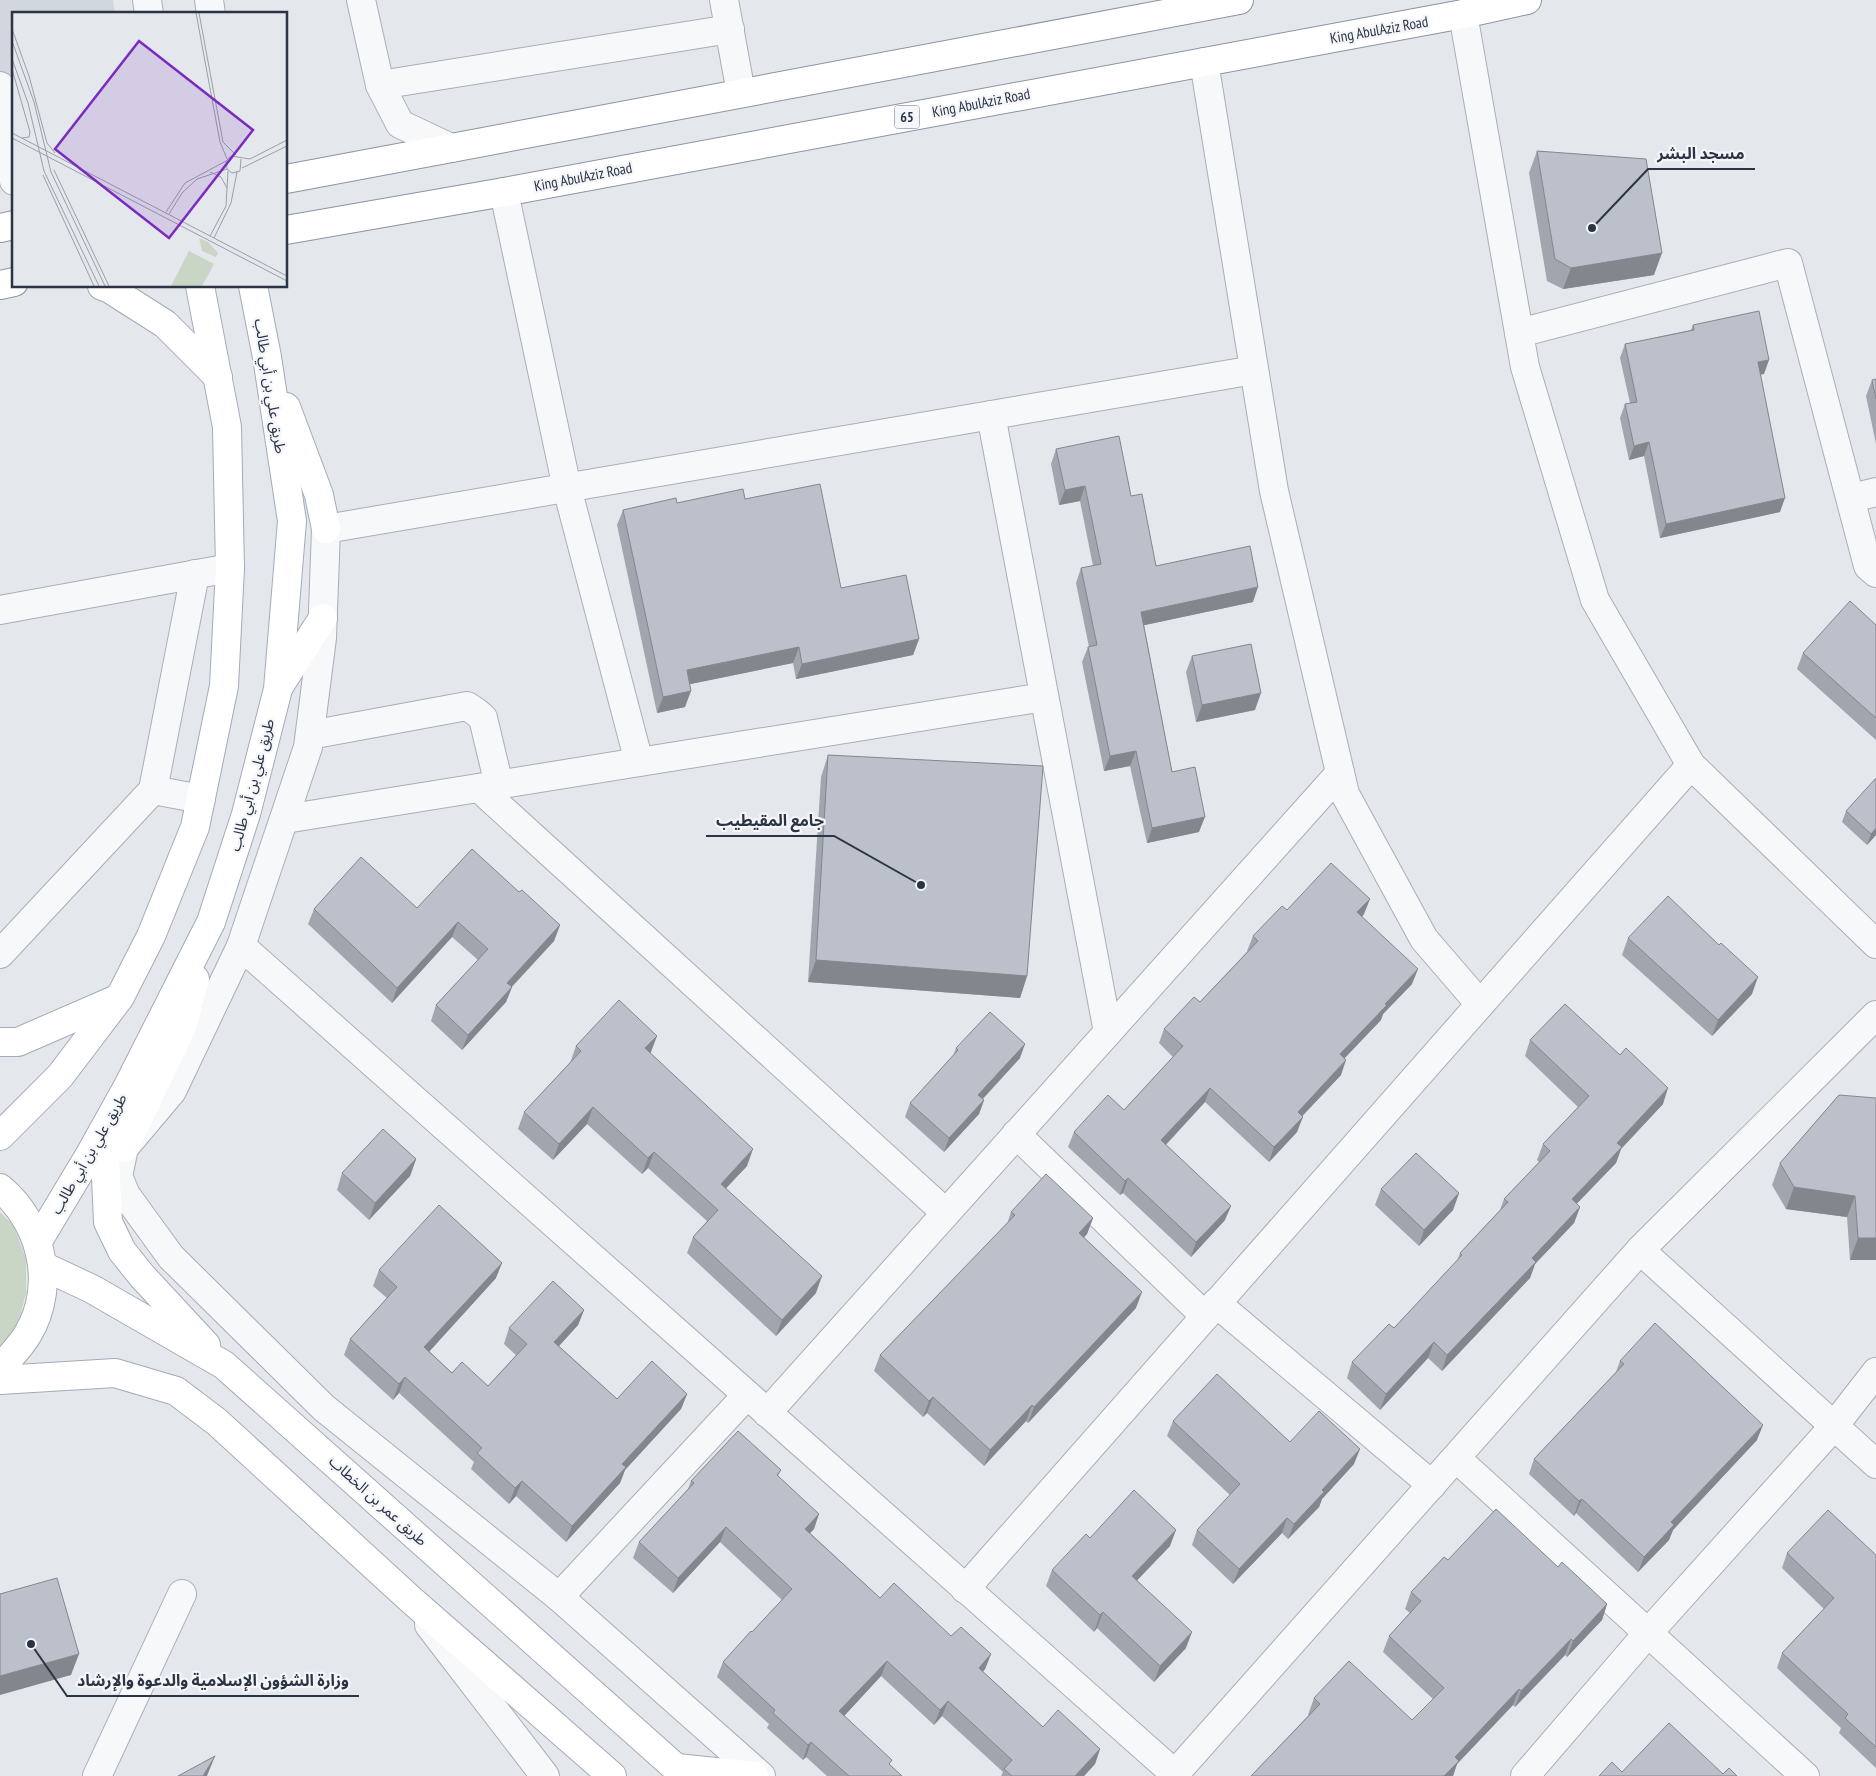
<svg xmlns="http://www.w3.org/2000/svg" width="1876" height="1776" font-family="'PT Sans Narrow','Noto Sans Arabic',sans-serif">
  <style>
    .built { fill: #d2d6de }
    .green { fill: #c9d6c5 }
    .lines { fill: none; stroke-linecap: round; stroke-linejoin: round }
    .minor-casing { stroke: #a9aeb7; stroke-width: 30 }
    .major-casing { stroke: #a3abb8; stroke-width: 30 }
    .highway-casing { stroke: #8b94a3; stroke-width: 30 }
    .minor { stroke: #f7f8fa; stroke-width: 28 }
    .major { stroke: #fff; stroke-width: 28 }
    .highway { stroke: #fff; stroke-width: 28 }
    .wall { fill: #a1a5ae }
    .shaded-wall { fill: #83868d }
    .building { fill: #bbc0ca; stroke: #83868d }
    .labels { text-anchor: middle; stroke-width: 4.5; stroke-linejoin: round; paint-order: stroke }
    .shield { fill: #f4f6f9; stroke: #676e7b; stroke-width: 1 }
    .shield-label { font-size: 14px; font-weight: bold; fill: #2b3445 }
    .street-label { font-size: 15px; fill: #2b3445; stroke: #f4f6f9 }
    .inset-road { fill: none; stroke: #9a9fa9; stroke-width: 1 }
    .view { fill: #7b2cbf; fill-opacity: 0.15; stroke: #7b2cbf; stroke-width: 2.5 }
    .inset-edge { fill: none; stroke: #2b3445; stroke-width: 2.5 }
    .leader { fill: none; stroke: #2b3445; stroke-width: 2 }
    .callout-dot { fill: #2b3445; stroke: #f4f6f9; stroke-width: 2 }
    .callout-label { font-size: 16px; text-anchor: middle; font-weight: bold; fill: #2b3445; stroke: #f4f6f9; stroke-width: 4.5; stroke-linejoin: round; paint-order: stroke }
  </style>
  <rect width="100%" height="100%" fill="#e4e7ec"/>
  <!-- built -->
  <polygon class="built" points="0,0 113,0 115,14 14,14 14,172 0,174"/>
  <!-- green -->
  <polygon class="green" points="0,1212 14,1226 26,1259 26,1293 18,1324 0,1349"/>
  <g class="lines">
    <!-- minor casing -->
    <g class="minor-casing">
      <g id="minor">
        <polyline points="147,0 149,14"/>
        <polyline points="209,0 211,14"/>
        <polyline points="361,0 380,85 400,124 451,148"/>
        <polyline points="724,0 741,93"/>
        <polyline points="1463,14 1525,367 1595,600 1691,765 1876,944"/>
        <polyline points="1204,62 1274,491 1345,794 1424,939 1480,1004"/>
        <polyline points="380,85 730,29"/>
        <polyline points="0,86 14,181"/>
        <polyline points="504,192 567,488 639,762"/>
        <polyline points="1519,333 1788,263 1868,566 1876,573"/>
        <polyline points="991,415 1108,1032"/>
        <polyline points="1851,498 1876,492"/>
        <polyline points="0,610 230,568"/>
        <polyline points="310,735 467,706 476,712 483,718 499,785"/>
        <polyline points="479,788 946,1213"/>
        <polyline points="153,790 201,799"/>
        <polyline points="285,819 1044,697"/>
        <polyline points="241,946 1175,1774"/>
        <polyline points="0,954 153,790 195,574"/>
        <polyline points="1016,1134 1205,1316"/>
        <polyline points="1640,1250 1876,1464"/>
        <polyline points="1216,1303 1432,1485"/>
        <polyline points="767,1413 1340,773"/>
        <polyline points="1456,1458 1805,1776"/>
        <polyline points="965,1589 1691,765"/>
        <polyline points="559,1597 747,1395"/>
        <polyline points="429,1625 545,1776"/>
        <polyline points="97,1776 182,1594"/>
        <polyline points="761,1776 559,1597 324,1408 171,1257 126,1195 118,1176 124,1148 172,1091 241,946 308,747 322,638 326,529 1254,370"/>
        <polyline points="1173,1776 1640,1250 1876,1015"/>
        <polyline points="1525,1776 1648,1633 1834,1426 1876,1372"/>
      </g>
    </g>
    <!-- major casing -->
    <g class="major-casing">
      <g id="major">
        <polyline points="102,286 110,289 165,324 218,377"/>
        <polyline points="286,407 319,495 326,529"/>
        <polyline points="280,685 323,618"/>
        <polyline points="0,1042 18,1042 117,999"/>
        <polyline points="114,1130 105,1156 108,1222 122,1251 142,1276 206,1345"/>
        <polyline points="0,1136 60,1076 120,997 151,936 195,827 224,686 230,568 227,427 200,286"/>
        <polyline points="124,1148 182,1027 195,979"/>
        <path d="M0,1188C46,1226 58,1296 21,1344C14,1352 9,1360 0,1366"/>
        <polyline points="38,1241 89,1156 128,1086 211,922 246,814 278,689 292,521 267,357 253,286"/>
        <polyline points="43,1266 92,1289 224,1365 685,1776"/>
        <polyline points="0,1380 115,1373 176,1391 217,1422 409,1598 612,1776"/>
        <polyline points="677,1768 754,1776"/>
      </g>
    </g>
    <!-- highway casing -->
    <g class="highway-casing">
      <g id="highway">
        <polyline points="286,179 1239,0"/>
        <polyline points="0,228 14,225"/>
        <polyline points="286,230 504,192 1463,14 1527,0"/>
        <polyline points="0,285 14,282"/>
      </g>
    </g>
    <!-- minor -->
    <use href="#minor" class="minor"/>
    <!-- major -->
    <use href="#major" class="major"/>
    <!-- highway -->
    <use href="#highway" class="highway"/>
  </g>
  <!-- wall -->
  <g class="wall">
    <polygon points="1537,151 1654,275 1563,289 1547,281 1529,173"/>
    <polygon points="1693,325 1764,374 1760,374 1780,512 1660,538 1644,456 1629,460 1620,418 1625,404 1630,403 1620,358 1625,344 1691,330"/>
    <polygon points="1876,379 1876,444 1866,396 1872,380"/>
    <polygon points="1056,449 1131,496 1156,566 1253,602 1144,625 1172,772 1199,832 1147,843 1130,766 1104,771 1082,662 1088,647 1089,647 1076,583 1081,568 1093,566 1080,501 1059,505 1051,464"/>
    <polygon points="745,499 841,588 919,639 913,655 796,679 793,663 690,684 685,707 657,713 617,525 623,510 677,503"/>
    <polygon points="1876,625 1876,740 1797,669 1803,653"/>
    <polygon points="1192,656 1255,710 1196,722 1186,672"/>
    <polygon points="828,755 1027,976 1020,998 808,982 821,777"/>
    <polygon points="1846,811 1876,835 1867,845 1842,822"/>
    <polygon points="519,892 560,925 554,941 512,987 506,1002 462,1050 431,1021 436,1005 478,960 452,937 392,1003 308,924 314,909 417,908"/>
    <polygon points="1287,910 1364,914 1362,917 1412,984 1383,1014 1381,1020 1344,1059 1341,1075 1302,1116 1297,1132 1269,1162 1205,1102 1166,1145 1225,1220 1191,1257 1123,1193 1120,1195 1068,1147 1074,1132 1124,1110 1173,1057 1159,1043 1164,1029 1200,1002 1248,951 1247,951 1253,936"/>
    <polygon points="1628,938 1752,994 1712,1036 1622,955"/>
    <polygon points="1530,1040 1663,1104 1621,1149 1616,1163 1576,1204 1580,1207 1574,1223 1535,1264 1530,1278 1442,1371 1428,1358 1380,1410 1347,1378 1352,1362 1394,1328 1457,1261 1460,1253 1500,1210 1504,1199 1539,1162 1537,1160 1543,1144 1578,1107 1525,1056"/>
    <polygon points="576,1046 651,1052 650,1053 747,1166 726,1188 816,1293 776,1336 687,1253 693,1237 707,1221 648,1168 642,1174 587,1124 553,1160 518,1129 524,1112 570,1063"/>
    <polygon points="956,1048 1020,1058 983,1099 984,1100 979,1114 944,1152 905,1117 910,1103 953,1056"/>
    <polygon points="1839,1095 1876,1260 1850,1260 1847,1217 1786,1209 1772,1185 1780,1163"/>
    <polygon points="416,1159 410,1176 369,1220 337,1190 342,1173"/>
    <polygon points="1381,1189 1459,1193 1453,1210 1419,1246 1375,1205"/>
    <polygon points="1011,1212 1093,1218 1087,1234 1084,1237 1136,1308 1028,1423 1026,1421 984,1466 927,1413 923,1417 874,1371 880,1355 1007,1224"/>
    <polygon points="379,1270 496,1278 429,1351 452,1373 488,1386 516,1355 504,1344 509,1328 584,1310 578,1325 559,1346 617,1399 687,1394 681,1409 625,1470 620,1483 566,1542 516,1496 509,1504 471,1469 474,1462 399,1393 393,1400 344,1355 350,1339 387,1298 373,1286"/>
    <polygon points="1620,1361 1757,1440 1673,1530 1669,1540 1638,1572 1576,1513 1574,1516 1529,1474 1534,1459 1616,1372"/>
    <polygon points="1173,1421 1290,1442 1354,1464 1322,1499 1319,1507 1288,1539 1282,1533 1233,1584 1192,1545 1197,1530 1230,1495 1167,1436"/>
    <polygon points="781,1470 778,1476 814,1529 810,1533 880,1598 951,1636 991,1654 985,1669 983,1672 1043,1727 1100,1749 1095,1764 1084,1776 1001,1776 1003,1772 942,1716 934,1725 881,1676 844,1716 890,1766 902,1776 827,1776 806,1757 803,1760 767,1728 769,1724 717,1677 723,1662 752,1632 782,1600 720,1542 673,1593 633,1558 639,1542 688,1489 691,1481"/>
    <polygon points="1090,1538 1170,1546 1137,1580 1186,1648 1154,1682 1097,1628 1094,1632 1046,1586 1052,1570"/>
    <polygon points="1787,1553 1876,1555 1876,1768 1839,1733 1841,1728 1777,1668 1782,1653 1824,1609 1782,1568"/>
    <polygon points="1448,1560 1558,1567 1607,1604 1602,1620 1567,1657 1565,1655 1515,1707 1513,1705 1457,1764 1453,1776 1251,1776 1309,1715 1308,1715 1314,1698 1412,1720 1433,1699 1383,1652 1389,1636 1410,1613 1405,1609 1411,1592"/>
  </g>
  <!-- shaded-wall -->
  <g class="shaded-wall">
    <polygon points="1662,253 1654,275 1563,289 1571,268"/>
    <polygon points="1769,360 1764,374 1753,376 1758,362"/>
    <polygon points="1649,442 1644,456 1629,460 1634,446"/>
    <polygon points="1085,486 1080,501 1059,505 1065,490"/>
    <polygon points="1785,498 1780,512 1660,538 1666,524"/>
    <polygon points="1258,587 1253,602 1136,627 1141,612"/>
    <polygon points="919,639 913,655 796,679 802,664"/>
    <polygon points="799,647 793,663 681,686 687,670"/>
    <polygon points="691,691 685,707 657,713 663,697"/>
    <polygon points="1261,693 1255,710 1196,722 1202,705"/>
    <polygon points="1136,751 1130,766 1104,771 1110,756"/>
    <polygon points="1205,817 1199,832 1147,843 1152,828"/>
    <polygon points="1876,828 1876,835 1867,845 1871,834"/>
    <polygon points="1370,899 1364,914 1352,927 1357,912"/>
    <polygon points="458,922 452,937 392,1003 397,988"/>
    <polygon points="560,925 554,941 501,998 507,983"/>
    <polygon points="816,960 1027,976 1020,998 808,982"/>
    <polygon points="1418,969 1412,984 1383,1014 1381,1020 1334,1069 1340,1054 1385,1004"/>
    <polygon points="1758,977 1752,994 1712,1036 1718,1020"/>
    <polygon points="512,987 506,1002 462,1050 468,1035"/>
    <polygon points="657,1036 651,1052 639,1065 645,1048"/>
    <polygon points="1025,1044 1020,1058 973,1109 978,1095"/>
    <polygon points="1346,1060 1341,1075 1292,1127 1298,1112"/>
    <polygon points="1210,1088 1205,1102 1156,1155 1161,1140"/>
    <polygon points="1668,1088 1663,1104 1621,1149 1616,1163 1566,1215 1572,1199 1617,1143"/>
    <polygon points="984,1100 979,1114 944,1152 949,1138"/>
    <polygon points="593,1107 587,1124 553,1160 559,1144"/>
    <polygon points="1303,1117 1297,1132 1269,1162 1274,1147"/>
    <polygon points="753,1149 747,1166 715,1200 721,1184"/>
    <polygon points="654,1152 648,1168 642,1174 648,1158"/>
    <polygon points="416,1159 410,1176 369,1220 375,1203"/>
    <polygon points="1128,1178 1123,1193 1120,1195 1125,1181"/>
    <polygon points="1794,1187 1855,1196 1847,1217 1786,1209"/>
    <polygon points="1459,1193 1453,1210 1419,1246 1424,1230"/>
    <polygon points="1231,1206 1225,1220 1191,1257 1196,1242"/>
    <polygon points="1580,1207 1574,1223 1535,1264 1530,1278 1442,1371 1447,1355 1532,1258"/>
    <polygon points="1093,1218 1087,1234 1073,1249 1079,1233"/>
    <polygon points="1858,1238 1876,1238 1876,1260 1850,1260"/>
    <polygon points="502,1263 496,1278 419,1363 424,1347"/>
    <polygon points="822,1276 816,1293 776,1336 782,1320"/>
    <polygon points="1142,1292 1136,1308 1028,1423 1034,1407"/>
    <polygon points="584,1310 578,1325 549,1357 554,1342"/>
    <polygon points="1434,1342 1428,1358 1380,1410 1386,1394"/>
    <polygon points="405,1377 399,1393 393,1400 399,1384"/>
    <polygon points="687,1394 681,1409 625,1470 620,1483 566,1542 572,1526 622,1464"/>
    <polygon points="933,1397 927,1413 923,1417 929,1401"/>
    <polygon points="1032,1405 1026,1421 984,1466 990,1450"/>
    <polygon points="1763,1425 1757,1440 1673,1530 1669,1540 1638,1572 1644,1557 1671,1522"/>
    <polygon points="1360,1449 1354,1464 1322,1499 1319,1507 1288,1539 1294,1524 1322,1490"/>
    <polygon points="522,1481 516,1496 509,1504 515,1488"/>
    <polygon points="1582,1499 1576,1513 1574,1516 1579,1501"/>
    <polygon points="819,1514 814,1529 800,1544 805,1529"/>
    <polygon points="1287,1518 1282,1533 1233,1584 1239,1569"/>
    <polygon points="726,1527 720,1542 673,1593 678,1578"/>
    <polygon points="1176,1530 1170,1546 1126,1592 1132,1576"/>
    <polygon points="1607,1604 1602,1620 1567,1657 1573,1641"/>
    <polygon points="1103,1612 1097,1628 1094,1632 1100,1615"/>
    <polygon points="1192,1632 1186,1648 1154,1682 1160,1666"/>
    <polygon points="1571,1639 1565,1655 1515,1707 1521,1691"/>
    <polygon points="79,1654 71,1675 0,1695 0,1676"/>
    <polygon points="991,1654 985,1669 973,1683 979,1668"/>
    <polygon points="887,1661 881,1676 834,1727 839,1711"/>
    <polygon points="1519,1689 1513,1705 1457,1764 1453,1776 1444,1776 1455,1757"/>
    <polygon points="948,1701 942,1716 934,1725 940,1710"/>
    <polygon points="811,1742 806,1757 803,1760 808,1745"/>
    <polygon points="1100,1749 1095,1764 1084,1776 1075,1776"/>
    <polygon points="215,1756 207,1776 203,1776"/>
  </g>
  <!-- building -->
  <g class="building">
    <polygon points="1537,151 1646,159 1662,253 1571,268 1555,259"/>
    <polygon points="1759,311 1769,360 1758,362 1785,498 1666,524 1649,442 1634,446 1625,404 1637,402 1625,344 1694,330 1693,325"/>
    <polygon points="1876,379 1876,399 1872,380"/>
    <polygon points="1119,436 1131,496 1142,494 1156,566 1250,546 1258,587 1141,612 1172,772 1195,767 1205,817 1152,828 1136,751 1110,756 1088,647 1097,645 1081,568 1101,564 1085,486 1065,490 1056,449"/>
    <polygon points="820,484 841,588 906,575 919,639 802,664 799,647 687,670 691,691 663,697 623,510 676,498 677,503 743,489 745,499"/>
    <polygon points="1850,601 1876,625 1876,718 1803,653"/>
    <polygon points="1251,644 1261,693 1202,705 1192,656"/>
    <polygon points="828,755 1043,766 1027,976 816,960"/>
    <polygon points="1876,778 1876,828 1871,834 1846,811"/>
    <polygon points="472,849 519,892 522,890 560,925 507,983 512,987 468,1035 436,1005 488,949 458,922 397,988 314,909 361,857 417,908"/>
    <polygon points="1331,863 1370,899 1357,912 1418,969 1385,1004 1387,1005 1340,1054 1346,1060 1298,1112 1303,1117 1274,1147 1210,1088 1161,1140 1231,1206 1196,1242 1128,1178 1125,1181 1074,1132 1108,1095 1124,1110 1183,1046 1164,1029 1194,997 1200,1002 1258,941 1253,936 1282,906 1287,910"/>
    <polygon points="1668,896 1719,945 1721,943 1758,977 1718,1020 1628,938"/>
    <polygon points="619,1000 657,1036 645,1048 753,1149 721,1184 822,1276 782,1320 693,1237 718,1210 654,1152 648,1158 593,1107 559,1144 524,1112 581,1051 576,1046"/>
    <polygon points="1565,1004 1620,1055 1626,1048 1668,1088 1617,1143 1622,1147 1572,1199 1580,1207 1532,1258 1536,1262 1447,1355 1434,1342 1386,1394 1352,1362 1389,1324 1394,1328 1462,1255 1460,1253 1508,1202 1504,1199 1550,1151 1543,1144 1589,1096 1530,1040"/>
    <polygon points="990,1012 1025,1044 978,1095 984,1100 949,1138 910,1103 958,1050 956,1048"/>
    <polygon points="1839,1095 1876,1098 1876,1238 1858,1238 1855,1196 1794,1187 1780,1163"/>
    <polygon points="383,1129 416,1159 375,1203 342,1173"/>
    <polygon points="1416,1153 1459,1193 1424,1230 1381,1189"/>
    <polygon points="1046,1174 1093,1218 1079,1233 1142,1292 1034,1407 1032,1405 990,1450 933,1397 929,1401 880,1355 1015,1215 1011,1212"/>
    <polygon points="439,1205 502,1263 424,1347 452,1373 462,1362 488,1386 527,1344 509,1328 553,1281 584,1310 554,1342 617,1399 652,1361 687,1394 622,1464 626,1467 572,1526 522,1481 515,1488 477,1453 482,1448 405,1377 399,1384 350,1339 397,1287 379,1270"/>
    <polygon points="1655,1323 1763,1425 1671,1522 1674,1525 1644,1557 1582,1499 1579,1501 1534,1459 1624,1364 1620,1361"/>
    <polygon points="1217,1374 1290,1442 1319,1411 1360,1449 1322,1490 1324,1492 1294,1524 1287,1518 1239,1569 1197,1530 1240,1484 1173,1421"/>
    <polygon points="738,1431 781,1470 777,1475 819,1514 805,1529 880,1598 894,1583 951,1636 961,1627 991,1654 979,1668 1043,1727 1058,1710 1100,1749 1075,1776 1012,1776 1004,1769 1012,1760 948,1701 940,1710 887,1661 839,1711 892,1760 889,1764 902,1776 849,1776 811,1742 808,1745 773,1713 775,1710 723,1662 751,1631 752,1632 792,1589 726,1527 678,1578 639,1542 694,1483 691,1481"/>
    <polygon points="1134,1490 1176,1530 1132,1576 1192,1632 1160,1666 1103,1612 1100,1615 1052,1570 1086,1534 1090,1538"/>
    <polygon points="1496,1509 1558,1567 1562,1562 1607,1604 1573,1641 1571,1639 1521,1691 1519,1689 1455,1757 1459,1761 1444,1776 1251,1776 1320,1704 1314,1698 1349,1661 1412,1720 1444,1688 1389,1636 1421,1601 1411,1592 1444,1557 1448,1560"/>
    <polygon points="1828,1510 1876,1555 1876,1747 1845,1718 1848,1714 1782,1653 1834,1598 1787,1553"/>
    <polygon points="57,1578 79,1654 0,1676 0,1594"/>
    <polygon points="1669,1723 1723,1774 1729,1768 1737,1776 1599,1776 1612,1762 1622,1772"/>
    <polygon points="215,1756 203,1776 178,1776"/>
  </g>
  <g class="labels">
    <!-- shield labels -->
    <rect class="shield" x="894.5" y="105.5" width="25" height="23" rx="4"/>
    <g class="shield-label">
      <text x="907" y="122">65</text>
    </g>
    <!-- street labels -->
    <g class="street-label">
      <text transform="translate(1379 30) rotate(-10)" y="5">King AbulAziz Road</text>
      <text transform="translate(981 103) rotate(-11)" y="5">King AbulAziz Road</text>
      <text transform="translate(583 177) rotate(-11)" y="5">King AbulAziz Road</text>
      <text transform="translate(270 386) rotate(81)" y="5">طريق علي بن أبي طالب</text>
      <text transform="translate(252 785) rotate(-75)" y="5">طريق علي بن أبي طالب</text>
      <text transform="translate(89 1154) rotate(-60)" y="5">طريق علي بن أبي طالب</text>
      <text transform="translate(378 1501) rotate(42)" y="5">طريق عمر بن الخطاب</text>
    </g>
  </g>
  <!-- overview -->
  <g transform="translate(12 12)">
    <rect width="275" height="275" fill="#e4e7ec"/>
    <path d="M187,226L196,230L206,241L204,245L190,239ZM177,239L202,252L190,274H159Z" fill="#c9d6c5"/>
    <path class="inset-road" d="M184,1L208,130L215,147M187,1L211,130L224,143M0,17L17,64L35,131L43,141M0,29L22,90L39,160L93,274M0,47L16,91L32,159L87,274M0,57L18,120L17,125L10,126M0,121L275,264M0,126L275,269M229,147L228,159L220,161L215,157L214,149L219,144L238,147L275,128M230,156L275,134M42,158L97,274M198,160L209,165L215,176M31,163L82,274M154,200L173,171L214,149M157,202L170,181L185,167L215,157M198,224L214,194L216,159M202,226L219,191L225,160"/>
    <path class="view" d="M127,29L241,118L157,226L43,137Z"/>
    <rect width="275" height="275" class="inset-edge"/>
  </g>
  <!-- callouts -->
  <path class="leader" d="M1592 228L1648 169H1755M921 885L834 836H706M31 1644L67 1696H359"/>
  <g class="callout-dot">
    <circle cx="1592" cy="228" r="5"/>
    <circle cx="921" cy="885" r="5"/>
    <circle cx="31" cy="1644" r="5"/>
  </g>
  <g class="callout-label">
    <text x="1701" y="159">مسجد البشر</text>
    <text x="770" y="826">جامع المقيطيب</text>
    <text x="213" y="1686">وزارة الشؤون الإسلامية والدعوة والإرشاد</text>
  </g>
</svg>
